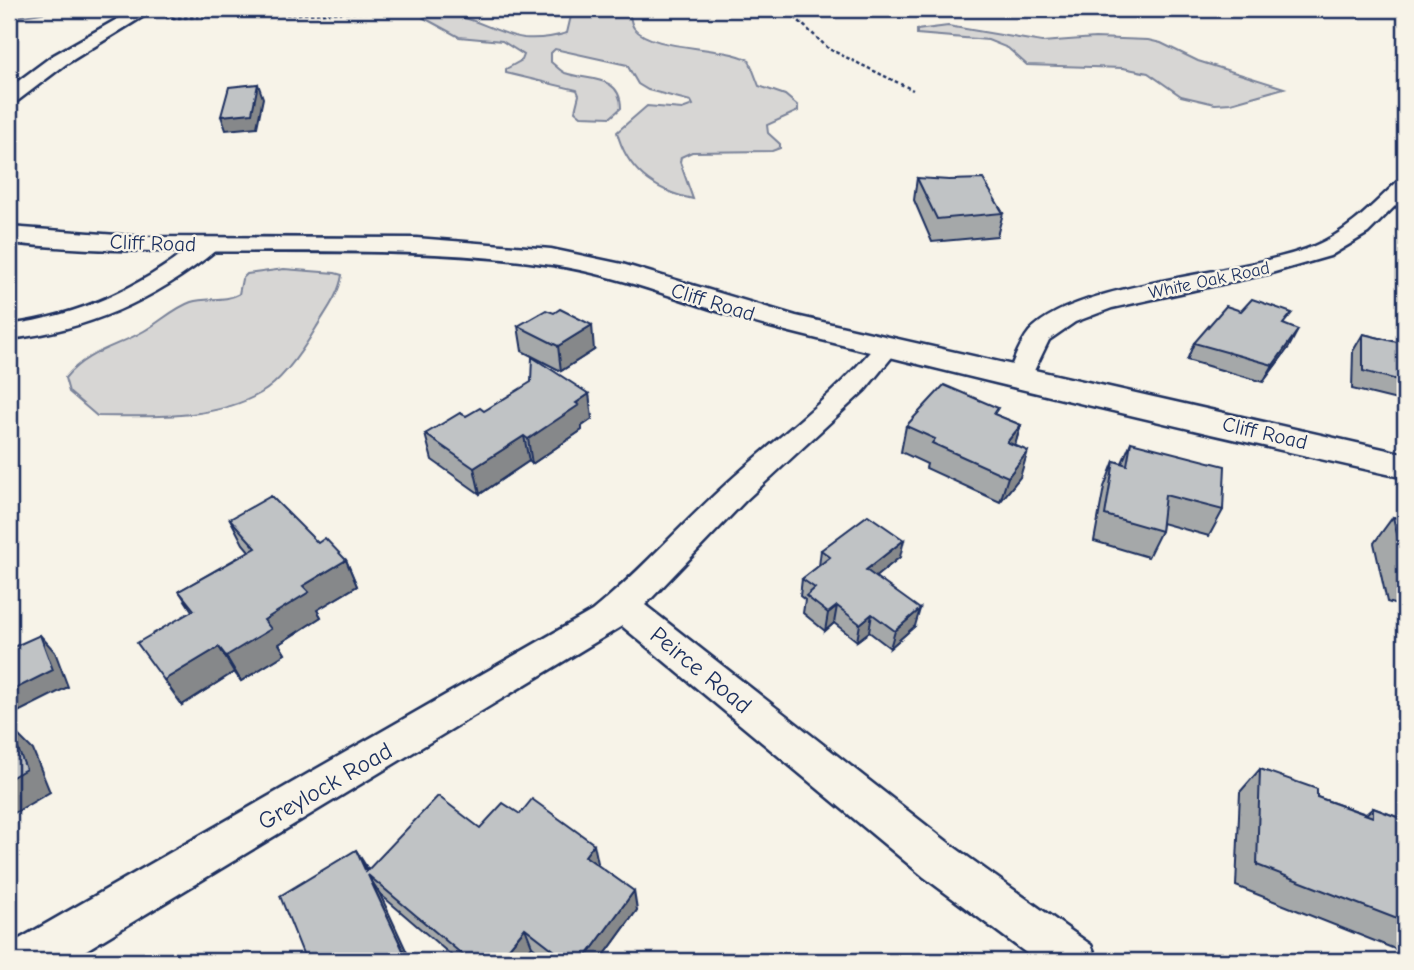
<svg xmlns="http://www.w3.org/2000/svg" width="1414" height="970" font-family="'Comic Neue',sans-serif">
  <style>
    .green { fill: #d7d6d4; stroke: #798299; stroke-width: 2 }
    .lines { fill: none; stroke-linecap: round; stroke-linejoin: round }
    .stream { fill: #727c95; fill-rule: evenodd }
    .minor-casing { stroke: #1b2f5e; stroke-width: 5 }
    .tertiary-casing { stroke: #1b2f5e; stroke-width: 5 }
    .path { stroke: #1b2f5e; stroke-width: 2.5; stroke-dasharray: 3.5 2.5; stroke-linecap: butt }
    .minor { fill: #f7f3e8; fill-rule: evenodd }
    .tertiary { fill: #f7f3e8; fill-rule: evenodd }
    .wall { fill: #a5a8a9; stroke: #1b2f5e; stroke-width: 2 }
    .shaded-wall { fill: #86888a; stroke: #1b2f5e; stroke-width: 2 }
    .building { fill: #c0c3c5; stroke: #1b2f5e; stroke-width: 2 }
    .labels { text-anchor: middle; stroke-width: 5; stroke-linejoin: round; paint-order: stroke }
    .far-street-label { font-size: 18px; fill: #1b2f5e; stroke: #f7f3e8 }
    .street-label { font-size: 21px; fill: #1b2f5e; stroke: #f7f3e8 }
    .near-street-label { font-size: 24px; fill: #1b2f5e; stroke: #f7f3e8 }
  </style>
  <rect width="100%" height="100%" fill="#f7f3e8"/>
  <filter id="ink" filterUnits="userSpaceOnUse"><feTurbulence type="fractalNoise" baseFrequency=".0143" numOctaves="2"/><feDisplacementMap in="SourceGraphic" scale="14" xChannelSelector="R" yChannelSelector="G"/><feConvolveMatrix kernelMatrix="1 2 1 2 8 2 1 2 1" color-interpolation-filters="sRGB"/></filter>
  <g filter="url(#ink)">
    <!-- green -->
    <g class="green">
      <path d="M566,9L621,10L629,13C631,18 631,24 634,28C652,51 720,45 749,60L759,86L785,95L798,106V111L767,125L768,133L780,144V148L772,151L692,152L681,157L680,162L693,199C655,191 627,171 617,132L647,106L682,109L693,105L691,101L648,90L638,84L627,65L555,49L551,53V62C555,65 560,71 565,73C587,81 621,74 621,108L611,117L581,116L575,111L579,95L577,90L506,73V69L522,60L524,55L502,41L459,37L424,18C458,4 492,34 524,38C538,39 554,37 567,33L571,16Z"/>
      <polygon points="948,26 1042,42 1095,38 1148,40 1161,43 1198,61 1284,88 1231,103 1215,104 1181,96 1148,73 1123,68 1027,65 1008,48 988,40 917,34 917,30"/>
      <path d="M284,269L335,273L342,275C339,295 326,311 316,328C303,350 283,380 261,393C212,421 150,416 97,416L69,392L65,378C87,351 116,347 144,331C160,322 174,308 191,302C207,297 225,302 239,294L242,279L247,274Z"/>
    </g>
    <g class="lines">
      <!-- stream -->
      <polygon class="stream" points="64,9 74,9 9,19 9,17"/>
      <!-- minor casing -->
      <g class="minor-casing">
        <g id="minor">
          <path d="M1405,179V196L1368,233L1330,256L1271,273L1112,308L1075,322L1049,340L1029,381H1011L1007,375C1014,362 1019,344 1029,332C1074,281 1246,275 1314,246C1348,232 1372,206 1398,181Z"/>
          <path d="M208,239L216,240L219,245L216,250C155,300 88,330 9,339V325C82,315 143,287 200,240Z"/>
          <path d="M888,338L897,341L901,346L865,390L745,501L645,605L954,847L1091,945L1098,961H1037L924,877L622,626L68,961H9V945L592,611C639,573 679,527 724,486C776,438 834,397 879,341Z"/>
        </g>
      </g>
      <!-- tertiary casing -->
      <g class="tertiary-casing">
        <g id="tertiary">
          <polygon points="135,9 155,9 66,64 16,102 9,104 9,88 52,56"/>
          <path d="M9,227L144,237L416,238L551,249L622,264L796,316L1405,454V478C1198,432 991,383 786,331C707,312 632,277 552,265C374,239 189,262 9,243Z"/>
        </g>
      </g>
      <!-- path -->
      <g class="path">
        <polyline points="786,9 829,49 913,90"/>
        <polyline points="1033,9 1116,15"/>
        <polyline points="170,16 214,9"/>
        <polyline points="166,18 459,9"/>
      </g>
      <!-- minor -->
      <use href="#minor" class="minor"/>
      <!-- tertiary -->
      <use href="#tertiary" class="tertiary"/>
    </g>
    <!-- wall -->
    <g class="wall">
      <polygon points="917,178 1003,213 997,236 932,242 914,200"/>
      <polygon points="1241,311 1285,325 1289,347 1263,382 1187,360 1194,343"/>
      <polygon points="518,326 594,350 561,371 522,351"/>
      <polygon points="1363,334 1405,344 1405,402 1352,389 1353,351"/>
      <polygon points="589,394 592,419 582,426 582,430 532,464 529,461 480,494 432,460 425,434 466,416 484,411"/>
      <polygon points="996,415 1021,425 1015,445 1020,477 1000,502 926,468 927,464 901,452 906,426"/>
      <polygon points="1131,442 1223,510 1209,536 1162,523 1161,531 1148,557 1094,541 1104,487 1114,461 1122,463"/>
      <polygon points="1393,517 1405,520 1405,641 1397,605 1387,602 1374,543"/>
      <polygon points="230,519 318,543 346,560 357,586 317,610 321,617 279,644 285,654 241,681 234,672 182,705 192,611 179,591 249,551 243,544"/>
      <polygon points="821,550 900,557 875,577 915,626 890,648 869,632 857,641 834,623 825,631 803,613 805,600 800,596 802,579 819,566"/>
      <polygon points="1260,769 1317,797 1366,814 1373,808 1405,820 1405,953 1236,886 1240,792"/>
      <polygon points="520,814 598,863 597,865 637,910 600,961 551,961 532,946 520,961 458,961 380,894 306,961 368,870"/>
    </g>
    <!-- shaded-wall -->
    <g class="shaded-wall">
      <polygon points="258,84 263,98 257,127 226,130 221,116"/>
      <polygon points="592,325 594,350 561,371 558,346"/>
      <polygon points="1298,330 1289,347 1263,382 1273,365"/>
      <polygon points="589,394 592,419 582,426 582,430 532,464 528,439 576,403"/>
      <polygon points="1021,425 1013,450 1007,442"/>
      <polygon points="524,436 529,461 480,494 474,468"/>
      <polygon points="1028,451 1020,477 1000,502 1008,477"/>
      <polygon points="904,540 900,557 862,588 866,570"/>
      <polygon points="346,560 357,586 317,610 321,617 279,644 285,654 241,681 226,656 264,620 303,586"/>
      <polygon points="837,606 834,623 825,631 828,613"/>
      <polygon points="920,609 915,626 890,648 895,631"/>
      <polygon points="872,614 869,632 857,641 860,624"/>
      <polygon points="40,635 55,652 68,687 18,712 9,702 9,692"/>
      <polygon points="219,647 234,672 182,705 164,680"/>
      <polygon points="9,726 33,750 50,792 9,816"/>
      <polygon points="594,844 598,863 589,876 585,856"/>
      <polygon points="356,850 368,869 369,875"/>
      <polygon points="368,875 380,894 411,961 408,961"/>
      <polygon points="634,891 637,910 600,961 583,961"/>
      <polygon points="525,928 532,946 520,961 498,961"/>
    </g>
    <!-- building -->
    <g class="building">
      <polygon points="258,84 252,113 221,116 229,87"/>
      <polygon points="917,178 949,180 983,179 1003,213 937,219"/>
      <polygon points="1252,299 1292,313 1283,324 1298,330 1273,365 1194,343 1226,306 1241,311"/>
      <polygon points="560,309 592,325 558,346 518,326 546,310 554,313"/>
      <polygon points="1363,334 1405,344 1405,382 1363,371"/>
      <polygon points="532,357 589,394 576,403 579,405 528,439 524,436 474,468 425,434 460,413 466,416 480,408 484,411 531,382"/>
      <polygon points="944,385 998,408 994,414 1021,425 1007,442 1028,451 1008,477 932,443 935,439 906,426"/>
      <polygon points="1131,442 1225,466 1223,510 1165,495 1161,531 1105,515 1114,461 1127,465"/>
      <polygon points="271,496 318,543 325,538 346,560 303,586 309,592 264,620 271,629 226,656 219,647 164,680 137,643 194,610 179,591 256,548 230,519"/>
      <polygon points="868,515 904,540 866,570 920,609 895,631 872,614 860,624 837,606 828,613 806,596 815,588 802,579 830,557 821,550"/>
      <polygon points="1393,517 1405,520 1405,567"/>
      <polygon points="40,635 53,670 9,692 9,649"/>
      <polygon points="9,726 26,769 9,779"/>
      <polygon points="1260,769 1317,789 1317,797 1373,817 1373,808 1405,820 1405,922 1257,865"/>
      <polygon points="438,796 480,828 503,803 520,814 532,799 594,844 585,856 634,891 583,961 568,961 525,928 498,961 470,961 368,875 408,961 306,961 280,896 356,850 366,872"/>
    </g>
  </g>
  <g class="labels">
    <!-- far-street labels -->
    <g class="far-street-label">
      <text transform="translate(1209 280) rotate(-12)" y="6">White Oak Road</text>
    </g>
    <!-- street labels -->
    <g class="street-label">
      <text transform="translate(153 243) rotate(2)" y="7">Cliff Road</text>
      <text transform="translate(713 302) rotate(17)" y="7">Cliff Road</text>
      <text transform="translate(1265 433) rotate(13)" y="7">Cliff Road</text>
    </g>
    <!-- near-street labels -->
    <g class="near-street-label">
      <text transform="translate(701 670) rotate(39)" y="8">Peirce Road</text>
      <text transform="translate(325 786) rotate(-30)" y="8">Greylock Road</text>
    </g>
  </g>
  <!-- margin -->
  <rect width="1414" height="970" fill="none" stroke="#f7f3e8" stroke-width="35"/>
  <rect x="18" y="18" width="1379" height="935" fill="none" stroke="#1b2f5e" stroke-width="2.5" filter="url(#ink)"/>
</svg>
